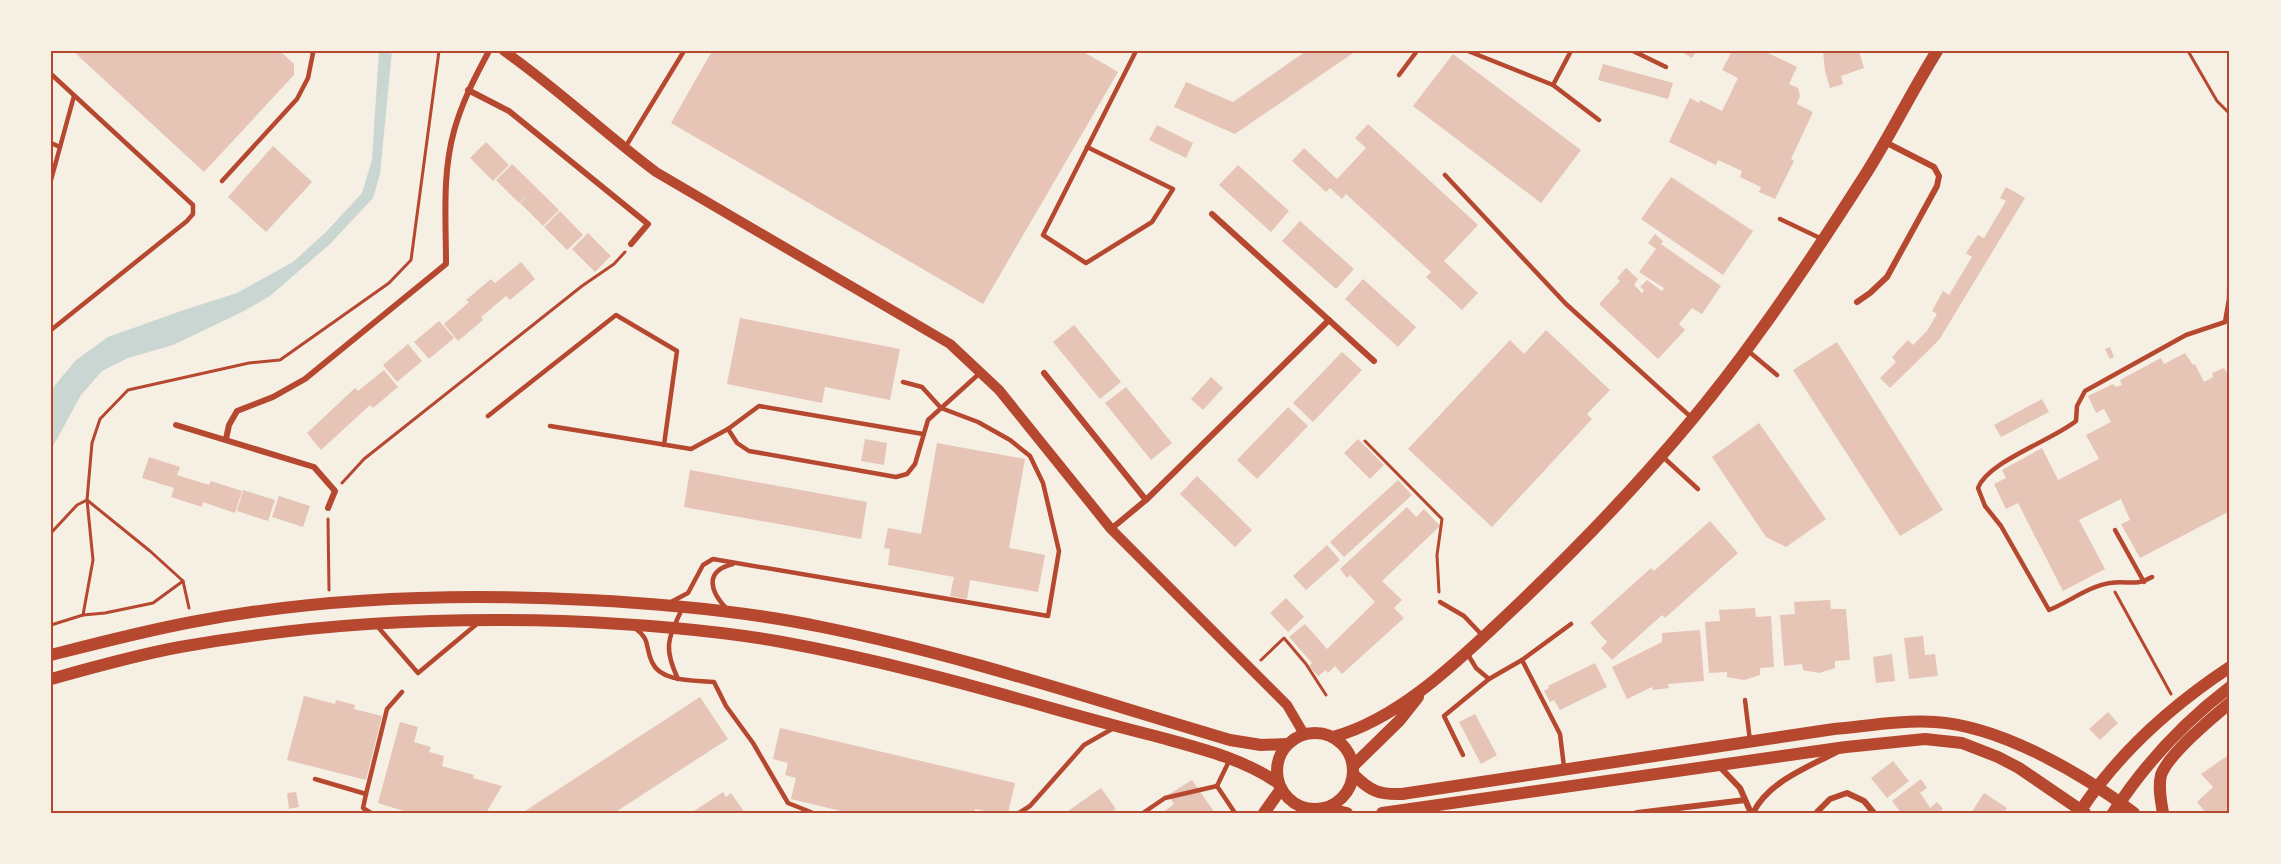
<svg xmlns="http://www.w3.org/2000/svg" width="2281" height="864" font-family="Arial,sans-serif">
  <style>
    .water { fill: #c9d6d2 }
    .building { fill: #e6c5b7 }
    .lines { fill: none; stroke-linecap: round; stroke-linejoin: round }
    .path { stroke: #b5482f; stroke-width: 3 }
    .service { stroke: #b5482f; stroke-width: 4.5 }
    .minor { stroke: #b5482f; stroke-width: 6 }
    .tertiary { stroke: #b5482f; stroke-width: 10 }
    .secondary { stroke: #b5482f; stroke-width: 12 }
    .neatline { fill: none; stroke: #b5482f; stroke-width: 2 }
  </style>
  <rect width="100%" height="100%" fill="#f6efe4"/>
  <!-- water -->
  <polygon class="water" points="379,51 392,51 380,174 373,198 330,244 270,296 242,312 173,345 128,358 102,371 81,395 51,450 51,390 76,360 108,337 184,310 237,293 293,262 326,232 362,193 372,160"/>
  <!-- building -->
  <g class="building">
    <polygon points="73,51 280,51 294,64 294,75 204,172"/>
    <polygon points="712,51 1082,51 1118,72 983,304 671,123"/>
    <polygon points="1306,51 1356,51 1235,134 1174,107 1186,82 1233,102"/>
    <polygon points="1680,51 1696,51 1692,58"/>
    <polygon points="1732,51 1764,51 1797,67 1789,84 1798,88 1800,96 1797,104 1813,112 1791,159 1794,161 1775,199 1759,192 1761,187 1740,177 1742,171 1718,160 1716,165 1669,142 1690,98 1699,103 1700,100 1722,111 1738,78 1722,70"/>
    <polygon points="1823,51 1841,51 1841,53 1859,51 1864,68 1841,76 1843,84 1830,88 1825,71"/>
    <polygon points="1453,54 1581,150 1541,203 1413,106"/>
    <polygon points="1603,64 1673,83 1668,99 1598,80"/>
    <polygon points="1368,124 1478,225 1444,261 1478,293 1462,310 1426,277 1431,272 1346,194 1342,199 1330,188 1326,192 1292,161 1304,148 1337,179 1366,148 1355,138"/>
    <polygon points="1157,125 1193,143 1186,158 1149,140"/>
    <polygon points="486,142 509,165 493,181 470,158"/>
    <polygon points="273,146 312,182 266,232 228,197"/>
    <polygon points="512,164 559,210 543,226 520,203 528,195 519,203 496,180"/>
    <polygon points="1238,165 1289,211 1271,232 1219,185"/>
    <polygon points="1671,177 1753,231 1723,275 1641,219"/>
    <polygon points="2006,187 2025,198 1939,340 1890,388 1880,378 1896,362 1892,357 1908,340 1913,345 1927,331 1937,314 1932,311 1943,291 1949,295 1972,257 1966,253 1978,235 1984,238 2006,201 2000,198"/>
    <polygon points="560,211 583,235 567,250 544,227"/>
    <polygon points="1300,221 1354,269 1336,289 1282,241"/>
    <polygon points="588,233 611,256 595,272 572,249"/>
    <polygon points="1655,234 1663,241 1661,244 1721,286 1702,314 1692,308 1679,324 1685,330 1658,359 1599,304 1620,281 1617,278 1626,268 1638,279 1634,285 1642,293 1644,290 1640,287 1647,280 1662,291 1664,288 1639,272 1656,249 1648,243"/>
    <polygon points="521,262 535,279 510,300 506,296 481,317 483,320 458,341 444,324 469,302 466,300 491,279 495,283"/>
    <polygon points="1363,279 1416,327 1398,347 1345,299"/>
    <polygon points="740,318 900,349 890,400 825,387 822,403 727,384"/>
    <polygon points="439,321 454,338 429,359 414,342"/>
    <polygon points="1074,325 1121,382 1100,399 1053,342"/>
    <polygon points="1546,330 1610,390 1587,414 1592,419 1492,527 1408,449 1510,340 1524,354"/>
    <polygon points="1837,342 1943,510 1900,536 1793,370"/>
    <polygon points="408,344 422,361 397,382 383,365"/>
    <polygon points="2110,347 2114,357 2110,359 2105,349"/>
    <polygon points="1342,352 1362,370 1313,422 1293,403"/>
    <polygon points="2185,353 2193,365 2195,364 2204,382 2213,377 2212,373 2224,368 2230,378 2230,511 2140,558 2121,524 2130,520 2121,499 2079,520 2105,569 2063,591 2018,503 2006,509 1994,484 2006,478 2002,470 2042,448 2058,480 2099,459 2086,435 2111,422 2104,409 2096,413 2088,396 2113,384 2116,387 2122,385 2120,380 2161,358 2164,364"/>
    <polygon points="384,370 398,387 373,408 370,405 321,450 307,433 355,388 358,391"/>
    <polygon points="1211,377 1223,388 1203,410 1191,399"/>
    <polygon points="1126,387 1172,443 1151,460 1105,403"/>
    <polygon points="2042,399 2049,412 2001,437 1994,425"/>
    <polygon points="1288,407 1308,426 1257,479 1237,460"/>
    <polygon points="1759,423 1826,519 1786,547 1766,537 1712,457"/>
    <polygon points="865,439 887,443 884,465 861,461"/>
    <polygon points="1358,439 1384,465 1370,479 1344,453"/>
    <polygon points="937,443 1025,459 1009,548 1045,555 1038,592 970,580 967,599 950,596 954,577 888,565 890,549 884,548 888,528 921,534"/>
    <polygon points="149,457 180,467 177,475 209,485 211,481 242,491 235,513 203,502 202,507 171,497 174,488 142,478"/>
    <polygon points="690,470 867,502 861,539 684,507"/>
    <polygon points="1197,476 1252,530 1235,547 1180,494"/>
    <polygon points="1398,480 1412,495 1344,557 1330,542"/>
    <polygon points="243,490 275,500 268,521 237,511"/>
    <polygon points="279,496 310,506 303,527 272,517"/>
    <polygon points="1407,507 1416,517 1424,509 1440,526 1382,581 1402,600 1394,608 1404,618 1342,674 1335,666 1328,673 1326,670 1318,676 1309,666 1312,663 1289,637 1305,624 1327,649 1375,602 1350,575 1347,578 1340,569"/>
    <polygon points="1710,521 1738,553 1665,618 1662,615 1612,660 1601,648 1607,642 1590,623 1651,568 1654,571"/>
    <polygon points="1327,545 1340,560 1306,590 1293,576"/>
    <polygon points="1286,598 1304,617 1288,632 1270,613"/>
    <polygon points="1830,600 1831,609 1846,609 1850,660 1835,661 1835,668 1819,673 1803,670 1802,664 1784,666 1780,615 1795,614 1794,602"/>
    <polygon points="1755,608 1756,617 1771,616 1774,667 1760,668 1760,675 1744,680 1727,677 1727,672 1709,673 1705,622 1720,621 1719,610"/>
    <polygon points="1700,630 1704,681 1668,684 1669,688 1653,690 1652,687 1627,699 1612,667 1662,642 1662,633"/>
    <polygon points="1923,636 1925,655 1935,654 1938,676 1909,679 1904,638"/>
    <polygon points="1892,654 1895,681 1876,683 1873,657"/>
    <polygon points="1595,663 1607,687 1560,710 1554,700 1550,702 1544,691 1549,688 1548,686"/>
    <polygon points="304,696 335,704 336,700 355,705 354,709 382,716 366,780 287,760"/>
    <polygon points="700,697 728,739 614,813 522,813"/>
    <polygon points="2108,712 2118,723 2100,740 2089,729"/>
    <polygon points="1475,714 1497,755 1481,764 1459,722"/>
    <polygon points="400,722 418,727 414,742 431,747 429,752 444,756 442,766 474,775 473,778 502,786 486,813 410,813 378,803"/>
    <polygon points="780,728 1015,783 1008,813 994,813 975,809 974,813 849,813 791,799 796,778 785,775 788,763 773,759"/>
    <polygon points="2227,756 2230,761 2230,813 2206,813 2197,802 2213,787 2201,774"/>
    <polygon points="1893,761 1909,781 1887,798 1871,778"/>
    <polygon points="1921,779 1927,788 1920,793 1925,800 1930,808 1937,802 1943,809 1938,813 1901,813 1892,801"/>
    <polygon points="1192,780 1215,813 1162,813 1174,804 1168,795"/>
    <polygon points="1101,788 1116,809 1111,813 1065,813"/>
    <polygon points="296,792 299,807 289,809 287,793"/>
    <polygon points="723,792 726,797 731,793 745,813 691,813"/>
    <polygon points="1984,793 2007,808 2004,813 1971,813"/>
  </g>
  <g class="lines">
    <!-- path -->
    <g class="path">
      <polyline points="2188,51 2217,101 2230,114"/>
      <polyline points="1365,441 1442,519 1437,555 1439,592"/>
      <polyline points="342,483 364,459 582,286 614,264 625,252"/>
      <polyline points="328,519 329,590"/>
      <polyline points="51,533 77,505 87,500 150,551 183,581 153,603 105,613 83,615 51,625"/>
      <polyline points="183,581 189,608"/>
      <polyline points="2115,592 2171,694"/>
      <polyline points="83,615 93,560 87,500 92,443 100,419 128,390 249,363 280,360 389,283 411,260 439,51"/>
      <polyline points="1261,660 1284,638 1306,664 1326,695"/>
    </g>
    <!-- service -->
    <g class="service">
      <polyline points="1468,51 1553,85 1599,120"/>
      <polyline points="1633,51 1666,67"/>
      <polyline points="51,74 193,205 193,214 187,221 51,330"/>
      <polyline points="1399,75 1417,51"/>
      <polyline points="1553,85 1571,51"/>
      <polyline points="51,143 60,147"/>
      <polyline points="626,146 684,51"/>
      <polyline points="1087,147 1173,189 1152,222 1086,263 1043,235 1136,51"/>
      <polyline points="1445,175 1566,304 1692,418"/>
      <polyline points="51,180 74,96"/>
      <polyline points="222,181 297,99 308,78 313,53 311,51"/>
      <polyline points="1780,219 1822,239"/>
      <polyline points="1747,350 1777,375"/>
      <polyline points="488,416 616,315 677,351 664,445"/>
      <polyline points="550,426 691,449 728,429 759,406 923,434"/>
      <polyline points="728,429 737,443 749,451 896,477 907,474 915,464 928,420 981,372"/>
      <polyline points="1663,457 1698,489"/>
      <polyline points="2115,530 2144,582"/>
      <path d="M2152,577C2135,587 2128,580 2110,583C2089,586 2069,602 2049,610L2001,526L1985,506L1978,488C1987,462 2051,441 2076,421L2077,406L2085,391L2186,335L2225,322L2229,299L2230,232"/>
      <polyline points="671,602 688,593 703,565 713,559 1048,616 1059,551 1043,483 1030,456 1010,440 978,422 941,408 922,387 903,382"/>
      <polyline points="1440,602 1464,616 1482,635"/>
      <path d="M726,608C710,591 704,571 733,564"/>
      <polyline points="377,626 418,673 478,623"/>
      <path d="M636,629C651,640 645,648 652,662C661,683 696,680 714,682L726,706L753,743L788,803L813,813"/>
      <polyline points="1467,653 1476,668 1489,679 1522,660 1560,734 1564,767"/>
      <polyline points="1522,660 1571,624"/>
      <path d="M678,679C663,647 668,639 682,609"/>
      <polyline points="1745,700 1750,741"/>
      <polyline points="1463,755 1444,716 1489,679"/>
      <polyline points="1230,759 1217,786 1235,813"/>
      <polyline points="315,779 366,794 387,709 402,692"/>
      <polyline points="366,794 363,808 371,813"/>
      <polyline points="1019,813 1030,806 1084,745 1112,729"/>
      <polyline points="1143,813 1165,798 1217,786"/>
    </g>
    <!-- minor -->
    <g class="minor">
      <polyline points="468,90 509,111 648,224 631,244"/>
      <polyline points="1212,214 1374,361"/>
      <polyline points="1857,302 1870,293 1887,277 1937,186 1939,176 1934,167 1885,142"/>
      <polyline points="1044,373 1146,500"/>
      <polyline points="176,425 314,467 335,491 328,508"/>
      <path d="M226,439L229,425L237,411L273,397L305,379L446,264C446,220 442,174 454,131C462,102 475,77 489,51"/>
      <polyline points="1111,529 1146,500 1329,320"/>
      <polyline points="1719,766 1740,788 1751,813"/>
      <polyline points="1637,813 1745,800"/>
      <path d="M1753,813C1769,781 1807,768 1838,751"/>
      <polyline points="1816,813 1830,799 1847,793 1864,801 1874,813"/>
    </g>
    <!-- tertiary -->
    <path class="tertiary" d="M504,51C557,88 604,133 656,172L950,344L999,390L1111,529L1287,705L1304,734"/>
    <!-- secondary -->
    <g class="secondary">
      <path d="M51,655C98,643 144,631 192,622C322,597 457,593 589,600C667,604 745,611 822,627C961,655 1094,700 1230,740L1261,745L1287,744"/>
      <path d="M51,679C94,667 136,655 180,647C310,624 431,617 563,621C636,624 710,629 782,642C876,659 967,684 1058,710C1090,719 1123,728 1155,736C1198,748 1242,758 1278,783"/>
      <circle cx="1315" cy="771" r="38"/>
      <path d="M1333,737C1400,719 1460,659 1510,612C1600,527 1686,435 1758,334C1796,282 1832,227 1867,172C1892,132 1912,91 1937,51"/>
      <polyline points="1353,766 1399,721 1418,697"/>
      <path d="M1353,774C1370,791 1379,795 1402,794L1834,729C1867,726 1901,720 1935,722C2001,726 2083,774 2134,813"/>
      <polyline points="1324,808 1347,813"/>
      <polyline points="1264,813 1281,789"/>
      <polyline points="1382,813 1846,747 1925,739 1962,743 1998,757 2019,768 2085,813"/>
      <path d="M2079,813C2118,753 2171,706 2230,667"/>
      <path d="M2113,813C2144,765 2184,722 2230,687"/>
      <path d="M2163,813C2161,801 2158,788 2161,775C2168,755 2213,717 2230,703"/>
    </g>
  </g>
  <!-- border -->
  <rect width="2281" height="864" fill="none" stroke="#f6efe4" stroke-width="105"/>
  <rect x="52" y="52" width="2176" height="760" class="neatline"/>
</svg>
